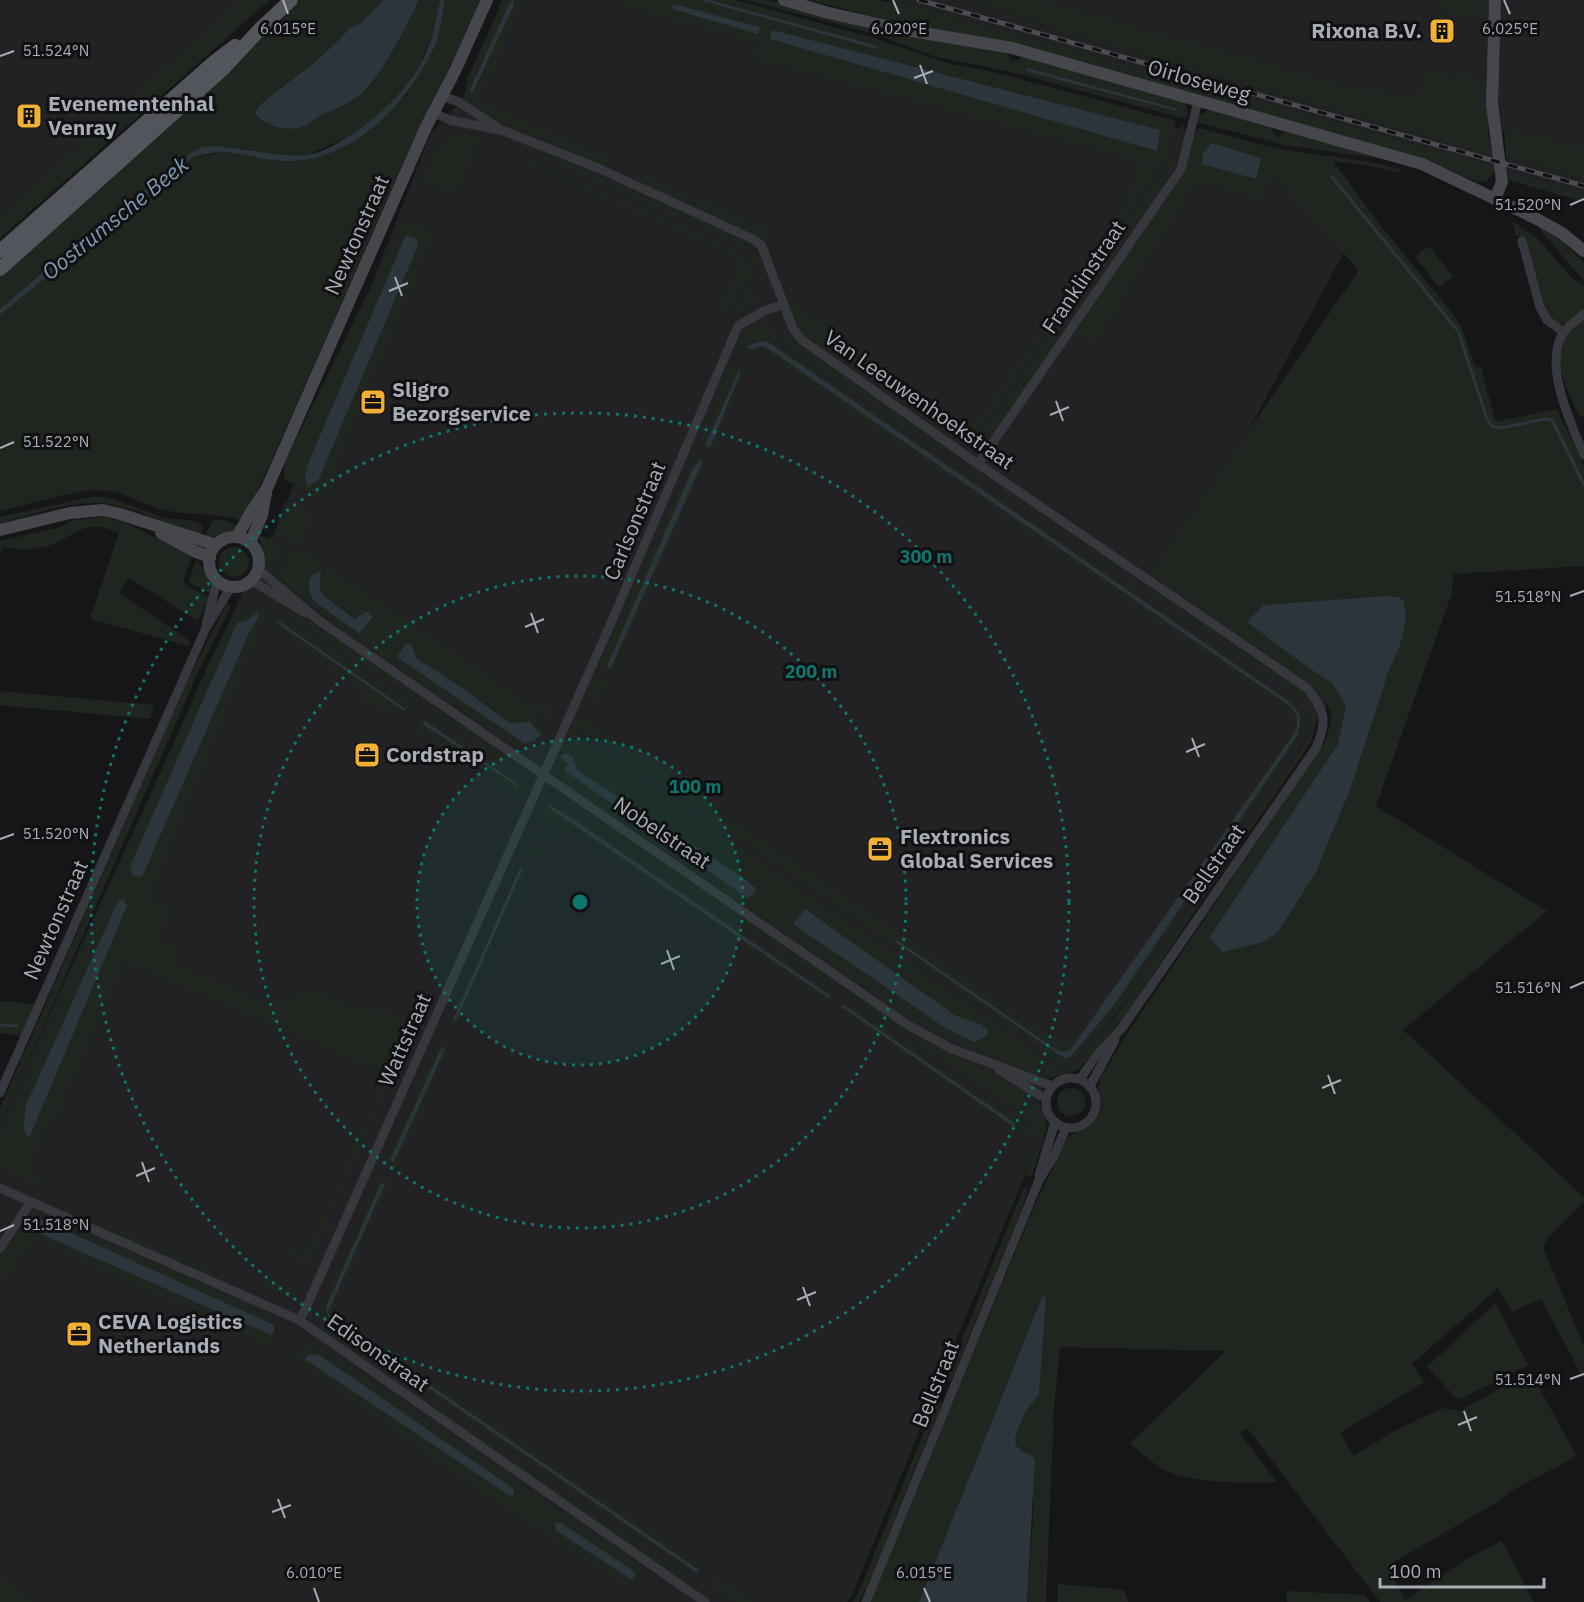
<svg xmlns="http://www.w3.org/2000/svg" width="1584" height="1602" font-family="'IBM Plex Sans',sans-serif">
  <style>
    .built { fill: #222225 }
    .green { fill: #1e261f; fill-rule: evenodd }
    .water { fill: #2c353c }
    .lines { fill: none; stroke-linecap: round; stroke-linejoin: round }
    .stream { stroke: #2c353c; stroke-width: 3 }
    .street { stroke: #37383d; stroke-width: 9 }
    .secondary { stroke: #45474d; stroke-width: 12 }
    .primary { stroke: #53555c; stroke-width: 14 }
    .rail-casing { stroke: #4a4c52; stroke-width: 5 }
    .rail { stroke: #111113; stroke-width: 3; stroke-dasharray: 9; stroke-linecap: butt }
    .ticks { fill: none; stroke: #a8adb8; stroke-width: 2 }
    .ring { fill: none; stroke: #0f766e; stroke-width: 3; stroke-dasharray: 3 6 }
    .labels { text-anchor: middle; stroke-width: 6; stroke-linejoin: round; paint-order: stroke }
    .poi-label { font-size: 21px; font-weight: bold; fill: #a8adb8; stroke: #111113; text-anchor: start }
    .street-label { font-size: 21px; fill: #a8adb8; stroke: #111113 }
    .water-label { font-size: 22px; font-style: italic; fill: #7f9bb3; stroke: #111113 }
    .ticks-label { font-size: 15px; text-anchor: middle; fill: #a8adb8; stroke: #111113; stroke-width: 6; stroke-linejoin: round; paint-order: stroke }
    .centre { fill: #0f766e; stroke: #111113; stroke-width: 3 }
    .ring-label { font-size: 18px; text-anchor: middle; font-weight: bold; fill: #0f766e; stroke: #111113; stroke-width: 6; stroke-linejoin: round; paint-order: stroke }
  </style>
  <rect width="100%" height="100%" fill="#161618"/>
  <!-- built -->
  <g class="built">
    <polygon points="0,0 262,0 0,237"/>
    <polygon points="502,0 715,0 1300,161 1361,220 1173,571 1332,696 1247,834 1085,1056 1068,1070 1049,1073 1036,1111 1044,1130 846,1602 25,1602 0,1585 0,1123 266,541 275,534 301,464 431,133 461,101"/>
    <polygon points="893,0 968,0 1078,37 1493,156 1495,166"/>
    <polygon points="1025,0 1584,0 1584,154 1374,94"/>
    <polygon points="1506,158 1584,179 1584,192 1507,171"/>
  </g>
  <!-- green -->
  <g class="green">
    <polygon points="238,0 270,0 0,238 0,217 153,76 203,34"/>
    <polygon points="301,0 383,0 360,24 349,29 342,37 316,61 262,103 319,116 354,100 373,80 394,49 416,7 418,0 440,0 431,38 420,64 404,90 382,112 364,126 344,139 308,155 284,155 229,147 192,152 49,267 0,309 0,275"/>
    <path d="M445,0H480C455,61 423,117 397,177C345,292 298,407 243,521C219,512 199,516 175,512C152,509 131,495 109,491C84,486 27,505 0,511V315L192,158L222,152L289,161L308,160L325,155L406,96L434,46Z"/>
    <path d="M504,0H522V7L483,94L477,97L482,102L615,159L602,166L473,109L464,98L468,76ZM510,2L514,5L475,92H470Z"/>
    <path d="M608,0H700L877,48V46L710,0H736L874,38L951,64L990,71L1176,121L1167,156L987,420C970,442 968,424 952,438L804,335L791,312L784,296L969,423L978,419L1081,269L1119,217L1139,161L752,59L757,43L659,18ZM673,4L759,27L758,34L672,9L671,7ZM773,30L1160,130L1157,150L770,39Z"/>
    <polygon points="746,0 768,0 885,32 1008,54 1011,60 1014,61 1023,57 1184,100 1188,113 1186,119 1015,73 933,56 874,34"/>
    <polygon points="810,0 880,0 886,2 893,0 1495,166 1494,173 1486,181 1478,182 1398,151 1021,46 885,20"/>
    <path d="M968,0H1044L1356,88L1418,95L1425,69L1454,77L1457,71C1465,73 1480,78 1486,83L1488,131L1493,156L1078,37Z"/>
    <polygon points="1438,0 1486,0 1486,14 1477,20 1441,11 1436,7"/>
    <polygon points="1209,110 1269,126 1275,135 1279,137 1287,131 1390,160 1284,145 1196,122 1198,116"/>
    <path d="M1182,124L1184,126L1174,168L1170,175L991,437C980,447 969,448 956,441L959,438L981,436L991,422L1172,159Z"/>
    <polygon points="1504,126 1584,147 1584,179 1506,158"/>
    <path d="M1200,128L1278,149L1364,161L1400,169L1399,173L1367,165L1333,161L1384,230L1454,315L1462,328L1475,367H1481L1495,420L1499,421L1557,409L1584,466V566L1453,574L1452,593L1376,806L1547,911L1403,1030L1584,1197V1202L1547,1239L1543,1247L1584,1347V1380L1541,1299L1512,1312L1498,1288L1412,1364L1424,1382L1340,1433L1354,1456L1391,1433L1442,1408L1459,1411L1521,1377L1527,1376L1534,1378L1576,1455L1574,1458L1511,1491L1499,1501L1389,1565L1391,1572L1405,1600L1465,1560L1502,1541L1534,1602H1380L1247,1428L1240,1433L1277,1482C1242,1482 1201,1485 1167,1471C1156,1467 1139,1450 1130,1443L1226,1351L1060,1347L1054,1408L1046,1602H1027L1034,1502L1021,1451L1016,1445L1015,1439L1020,1424L1024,1413L1039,1395L1046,1297H1042L919,1602H870L1034,1207L1068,1137L1092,1123L1098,1116L1101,1108L1098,1089L1101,1077L1126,1035L1326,740L1332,718L1325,696L1151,572L1359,270L1272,176L1261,199H1255L1198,181L1097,342L1093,340L1090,343L1077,330L1184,172L1194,135ZM1384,596L1398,597L1397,654L1389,670L1350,790L1316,872L1312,784L1338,744L1346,705L1332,683L1310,669L1248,622L1263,605Z"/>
    <polygon points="459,132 484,140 733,248 746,257 753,280 741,285 725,319 716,315 739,264 735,257 478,143 455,196 420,180 438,143"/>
    <path d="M519,144L562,160L739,237C755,249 771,271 763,293C758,276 756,258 742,247L517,147Z"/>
    <polygon points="631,168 774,231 769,239 760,239 753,233 636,182"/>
    <polygon points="1507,171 1584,192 1584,202 1509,180"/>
    <path d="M404,220L436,232L323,495H318L316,498L311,493L284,479L285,461ZM417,239L418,246L318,481Z"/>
    <path d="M1512,221L1538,239L1571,277L1584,286V310C1572,320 1560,332 1548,316L1525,237L1516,236Z"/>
    <polygon points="1540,227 1558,237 1584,263 1584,281 1542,232"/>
    <polygon points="1429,246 1453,276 1439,287 1415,257"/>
    <polygon points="748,288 755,288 760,300 740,314 735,313 743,291"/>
    <path d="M1584,319V417L1579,416C1569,391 1547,356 1569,331C1573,327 1579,323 1584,319Z"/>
    <path d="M762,322L769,323L782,348L1296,703C1307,722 1301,732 1291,750L1121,1001L1084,1048L1070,1063C1055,1064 1048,1058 1040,1047L583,731L565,735L575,712L1063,1044L1069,1043L1102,1007L1291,734L1294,722L1289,712L764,353C749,355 743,353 738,338L753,327Z"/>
    <polygon points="777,325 794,341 946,448 943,452 788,346"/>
    <polygon points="734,364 745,370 741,387 712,451 698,444 726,381 724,373 727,367"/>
    <path d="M952,453L1304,693C1319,713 1319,725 1308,747L1203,899L1124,1018L1078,1070L1050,1078L1042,1077L1047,1067L1064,1068L1077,1064L1114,1018L1290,764C1306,740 1321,725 1301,698L950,456Z"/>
    <path d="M695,454L709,459L613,674L599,667L601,655L605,654ZM702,460L611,668L608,666L693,468L697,462Z"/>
    <path d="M95,496C122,498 145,514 171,519C182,520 194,519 203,526L201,536C171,525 126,503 95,503C64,503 30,516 0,523V517Z"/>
    <polygon points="284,503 314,515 304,539 554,710 550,720 546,723 539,711 536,701 315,550 274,535"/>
    <path d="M102,517L124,522L192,555L183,582L186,586L209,597L198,621L129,578L119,593L190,641L189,646L90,619L119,533C81,516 76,538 45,547C30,551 18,549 3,547L0,555V541L57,528L74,520Z"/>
    <path d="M213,520H223L239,526C231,535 216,538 204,537Z"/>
    <polygon points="259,535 281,544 284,548 270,574 266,570"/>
    <circle cx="234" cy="562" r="15"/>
    <path d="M296,549L309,553L531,704L545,733L540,740L519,749L350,635L276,577L290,550ZM320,575L318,580L321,592L325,597L356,619L364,612L358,633L315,602L310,595ZM413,648L417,659L455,683L510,723L530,722L524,743L397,657Z"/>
    <polygon points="197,559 209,578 210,593 188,582"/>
    <polygon points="263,595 322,629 416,693 415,699 263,599"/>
    <polygon points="227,603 231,606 230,609 200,668 0,1125 0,1108 187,681"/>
    <path d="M258,603L269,609L151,897L172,907L160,940L182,947L175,963L271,1003L314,989L364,1010L391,1011L417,1023L392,1077L125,962L54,1125L49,1123L28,1171L43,1178L41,1185L89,1207L88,1210L7,1172L0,1164V1138L210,661L236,611C246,614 252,611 258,603ZM259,616L248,635L142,877L134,876L132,862L237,623ZM124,900L127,906L31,1135H27L23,1129L26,1105L118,901Z"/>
    <path d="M276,614L319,640L413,704L402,718L358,701L362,692L355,688L356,685L340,677V673L317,663V659L310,657L311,652L296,646L297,641L271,622ZM278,621L405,708L404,711L277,623Z"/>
    <polygon points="593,676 610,682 595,710 591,707 586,694"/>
    <polygon points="0,691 154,705 150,719 0,705"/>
    <polygon points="434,706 513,760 508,764 427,708"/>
    <path d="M425,713L521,778L520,790L515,797L509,794L511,789C480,768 450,748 415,733L418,724ZM425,721L517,784V786L423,725Z"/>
    <path d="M581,737L1029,1046L1042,1058L1037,1074L929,1031L585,797C559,777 548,774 563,741H568ZM573,757L576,770L738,874L756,888L754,894L747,898L568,773L564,769ZM805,909L956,1017L793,923Z"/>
    <polygon points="557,793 563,795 840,984 841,990 840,991 551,794"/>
    <path d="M548,797L837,995L830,1006L573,828L568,833L551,822L535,857L524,854L526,849L533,852L546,822L539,819L540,811ZM548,805L573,819L830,996L827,998Z"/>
    <path d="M519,864L529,867L459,1025L450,1021ZM520,868L523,870L456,1021L453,1019Z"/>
    <polygon points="854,993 914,1035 1027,1093 1020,1111 1014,1110 847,996"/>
    <path d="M844,1000L1028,1128C1035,1142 1027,1159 1022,1174L1019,1173L1028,1143L1022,1133L837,1010Z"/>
    <polygon points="0,1001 36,1004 21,1036 0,1033"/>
    <path d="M440,1040L451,1046L397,1170L385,1164ZM441,1048L444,1049L394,1161L390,1160Z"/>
    <polygon points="382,1083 389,1085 294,1300 236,1275 236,1272 264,1284 269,1278 298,1290 308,1265 285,1255 295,1232 301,1235 294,1237 292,1244 294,1250 300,1254 307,1251 310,1244 309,1241 314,1237 356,1141 361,1143 362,1140 358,1138"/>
    <circle cx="1071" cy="1102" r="14"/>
    <path d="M1033,1096C1041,1103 1047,1117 1047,1128L1032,1176H1026L1037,1142L1034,1127L1024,1115Z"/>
    <path d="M381,1175L389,1177L392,1181L334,1312L704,1567L696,1576L318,1316ZM381,1183L385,1184L328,1312L331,1317L699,1570L697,1573L337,1325L328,1316L326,1307Z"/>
    <polygon points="1024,1187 1028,1189 1020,1213 951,1381 945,1381"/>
    <polygon points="1015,1188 1018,1188 1014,1199 938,1381 937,1380"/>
    <path d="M42,1214L269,1313C280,1326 277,1337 268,1351L251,1338L35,1240L0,1287V1259L26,1221ZM41,1234L190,1287L274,1325L271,1335Z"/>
    <polygon points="104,1223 217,1272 207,1274 106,1230"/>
    <polygon points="1496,1304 1528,1365 1458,1400 1427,1367 1492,1306"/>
    <polygon points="314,1319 349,1345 692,1580 684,1582 320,1331"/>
    <path d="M307,1346L322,1348L643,1567L630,1589L468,1485L291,1357L299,1348ZM310,1354H318L514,1489V1494ZM556,1523H561L567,1527L632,1570V1580L555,1530Z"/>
    <polygon points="931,1394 934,1395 852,1595 847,1602 843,1602 850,1591"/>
    <polygon points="938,1398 942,1403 869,1582 859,1602 853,1602 860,1589"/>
    <polygon points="715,1574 753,1602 734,1602 708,1585"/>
    <polygon points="0,1576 38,1602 0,1602"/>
    <polygon points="1058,1584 1124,1590 1128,1602 1057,1602"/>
    <polygon points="1286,1591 1365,1595 1370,1602 1287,1602"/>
  </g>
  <!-- water -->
  <g class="water">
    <path d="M383,0H418L416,7C401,35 387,66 365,90C353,103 337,108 321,115C315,118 308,125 301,127C287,132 263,125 255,113L262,103L316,61L342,37L349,28L360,24Z"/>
    <path d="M440,0H445C442,15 441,31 435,45C412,99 354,160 292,161C269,162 246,154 224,152C213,152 202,155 192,158L0,315V309L49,267L192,152L203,147L215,146C245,148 276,157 306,155C322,154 339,142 352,134C387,111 420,78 432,36C435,24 437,12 440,0Z"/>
    <polygon points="700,0 710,0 878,46 877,49"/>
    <polygon points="513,1 514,5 472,94 470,92 471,87 510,2"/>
    <polygon points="673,4 760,27 758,34 672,9"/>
    <polygon points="772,30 1160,130 1157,151 770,39"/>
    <polygon points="1027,68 1178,109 1177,111 1026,71"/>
    <polygon points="1211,143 1261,158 1256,179 1202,164 1203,154"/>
    <polygon points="406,235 417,239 418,245 318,481 308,486 305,478 307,466"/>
    <path d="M763,341L768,342L1287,700L1299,713L1300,724L1298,734L1114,1005L1071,1056L1065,1058L1059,1055L895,942L897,940L1057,1050L1063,1052L1070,1050L1296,731C1298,720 1298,714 1290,706L767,348L760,346L752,350L747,347L749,345Z"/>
    <polygon points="739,371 741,372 710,448 705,445"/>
    <polygon points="700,459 702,463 611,668 607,666 693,468"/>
    <path d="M321,571C320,582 317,587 325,597L355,619L364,612H368L373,617L359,633L315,602C307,591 304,575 321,571Z"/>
    <path d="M1384,596L1398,597L1403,600C1410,623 1399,650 1389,670L1350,790L1316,872L1278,932L1263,942L1223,952L1209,938L1338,744L1346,705L1332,683L1310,669L1247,622L1263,605Z"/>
    <polygon points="258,612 259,616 248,635 142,877 134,876 130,872 132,862 237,623 248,620"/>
    <polygon points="279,621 406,709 404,711 277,623"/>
    <polygon points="406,643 411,644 417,659 455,683 510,723 530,722 541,734 534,741 524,743 397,657"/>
    <polygon points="425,721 518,784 517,786 422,724"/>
    <polygon points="567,753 573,757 577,770 738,874 756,888 754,894 747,898 568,773 564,769 568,765 560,756"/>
    <polygon points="548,804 573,819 831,996 828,998 549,808"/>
    <polygon points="520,868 523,869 456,1021 453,1020"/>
    <polygon points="124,900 127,906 30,1136 27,1135 23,1129 26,1105 118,901"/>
    <polygon points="805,909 956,1016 980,1024 988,1031 987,1036 974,1042 944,1027 793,924"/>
    <polygon points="844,1005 1016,1124 1014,1127 842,1007"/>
    <polygon points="441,1048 445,1049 394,1162 390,1160"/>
    <polygon points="381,1183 385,1184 328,1312 331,1317 699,1570 697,1573 337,1325 328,1316 326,1307"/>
    <polygon points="38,1218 274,1325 274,1331 271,1335 41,1234 33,1230 32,1224"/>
    <polygon points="1044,1295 1046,1299 1039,1395 1024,1413 1015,1439 1016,1445 1021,1451 1031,1455 1035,1459 1027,1602 919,1602 1042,1297"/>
    <polygon points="310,1354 313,1356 318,1354 514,1489 514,1494 510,1496 305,1359"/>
    <polygon points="555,1523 561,1523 567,1527 632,1570 635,1575 632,1580 555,1530"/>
  </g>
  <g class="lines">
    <!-- stream -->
    <g class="stream">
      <polyline points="1332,177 1458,331 1487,419 1492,426 1501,428 1545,419 1552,420 1584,485"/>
      <polyline points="0,1025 16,1026"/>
    </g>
    <!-- street -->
    <g class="street">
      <polyline points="442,96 459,102 497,127"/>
      <path d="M434,113L450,120L504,131L600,169L755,240L762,246L764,252L793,329L802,340L978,464L1307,688C1325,712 1328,720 1316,748L1122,1028L1096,1056L1080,1079"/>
      <polyline points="1522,241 1540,307 1547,320 1563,332"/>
      <path d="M1584,314C1577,320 1567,326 1563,333C1543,365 1571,424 1584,455"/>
      <polyline points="978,464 1181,169 1198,101"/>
      <polyline points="258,569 318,620 908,1025 950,1048 1052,1086"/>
      <polyline points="251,580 305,613"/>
      <polyline points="206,625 217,580"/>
      <polyline points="999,1070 1046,1099"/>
      <circle cx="1071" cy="1103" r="25"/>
      <polyline points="1090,1086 1115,1040"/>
      <polyline points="0,1093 205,630 231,587"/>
      <polyline points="1039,1175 1055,1122"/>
      <polyline points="0,1188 299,1320 705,1602"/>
      <polyline points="0,1248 30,1203"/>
      <polyline points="299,1320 305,1310 607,632 738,326 766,310 783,305"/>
      <polyline points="866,1602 1039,1180 1054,1156 1066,1128"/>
    </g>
    <!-- secondary -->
    <g class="secondary">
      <polyline points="784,0 829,13 900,29 1012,48 1422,164 1535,218 1562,233 1584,251"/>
      <polyline points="1495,0 1492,104 1502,182 1495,199"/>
      <polyline points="0,530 70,513 103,510 120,514 216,545"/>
      <polyline points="161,533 196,552 210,557"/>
      <polyline points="237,537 251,512 267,488 426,127 455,71 487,0"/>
      <circle cx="234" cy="562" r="25"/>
      <polyline points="250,543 262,515 266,493"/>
    </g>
    <!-- primary -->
    <g class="primary">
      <polyline points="0,251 214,62 235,46"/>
      <polyline points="0,269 223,69 261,28 291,0"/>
    </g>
    <!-- rail casing -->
    <g class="rail-casing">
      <polyline id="rail" points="919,0 1584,186"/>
    </g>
    <!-- rail -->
    <use href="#rail" class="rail"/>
  </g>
  <!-- ticks -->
  <path class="ticks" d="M283,0L288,14M893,0L899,14M1504,0L1510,14M0,56L14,51M920,65L927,84M914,78L933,71M1570,205L1584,199M395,277L402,296M389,291L408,283M1056,401L1063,421M1050,415L1069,407M0,448L14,442M1570,596L1584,591M531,613L538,633M525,627L544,619M1192,738L1199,757M1186,752L1205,744M0,839L14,834M667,950L674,970M661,964L680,956M1570,988L1584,982M1328,1075L1335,1094M1322,1088L1341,1080M142,1162L149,1182M136,1176L155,1168M0,1231L14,1225M803,1287L810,1306M797,1300L816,1292M1570,1379L1584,1374M1464,1411L1471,1431M1458,1425L1477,1417M278,1499L285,1518M272,1512L291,1505M314,1588L319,1602M924,1588L930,1602"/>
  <!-- distance rings -->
  <circle cx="580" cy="902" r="163" fill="#0f766e" fill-opacity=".12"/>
  <g class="ring">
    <circle cx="580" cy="902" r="163"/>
    <circle cx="580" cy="902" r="326"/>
    <circle cx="580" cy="902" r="489"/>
  </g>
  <!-- icons -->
  <defs>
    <g id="building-square" transform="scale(1.35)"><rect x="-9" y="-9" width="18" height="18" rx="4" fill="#f2b134" stroke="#111113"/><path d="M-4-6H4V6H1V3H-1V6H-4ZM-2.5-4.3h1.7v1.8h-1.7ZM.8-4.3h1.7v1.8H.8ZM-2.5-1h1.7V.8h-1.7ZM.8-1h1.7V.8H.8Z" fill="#111"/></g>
    <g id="office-square" transform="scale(1.35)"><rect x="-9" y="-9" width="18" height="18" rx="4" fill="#f2b134" stroke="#111113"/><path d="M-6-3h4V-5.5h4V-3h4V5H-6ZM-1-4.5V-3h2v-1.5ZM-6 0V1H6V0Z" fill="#111"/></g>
  </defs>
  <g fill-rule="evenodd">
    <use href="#building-square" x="1442" y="31"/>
    <use href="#building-square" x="29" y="116"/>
    <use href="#office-square" x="373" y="402"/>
    <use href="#office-square" x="367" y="755"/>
    <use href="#office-square" x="880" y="849"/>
    <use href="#office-square" x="79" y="1334"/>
  </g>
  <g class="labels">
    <!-- poi labels -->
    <g class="poi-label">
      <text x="1422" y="38" text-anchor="end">Rixona B.V.</text>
      <text x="48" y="111">Evenementenhal<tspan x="48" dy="24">Venray</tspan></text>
      <text x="392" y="397">Sligro<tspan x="392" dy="24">Bezorgservice</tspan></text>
      <text x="386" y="762">Cordstrap</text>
      <text x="900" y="844">Flextronics<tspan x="900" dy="24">Global Services</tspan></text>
      <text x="98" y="1329">CEVA Logistics<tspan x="98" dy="24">Netherlands</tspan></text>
    </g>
    <!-- street labels -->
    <g class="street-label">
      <text transform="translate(1199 81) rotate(16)" y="7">Oirloseweg</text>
      <text transform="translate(357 235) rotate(-66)" y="7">Newtonstraat</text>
      <text transform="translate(1084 277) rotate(-56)" y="7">Franklinstraat</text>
      <text transform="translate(919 400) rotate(35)" y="7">Van Leeuwenhoekstraat</text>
      <text transform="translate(635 521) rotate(-67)" y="7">Carlsonstraat</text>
      <text transform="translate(662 833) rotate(34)" y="7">Nobelstraat</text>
      <text transform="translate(1214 864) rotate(-55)" y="7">Bellstraat</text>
      <text transform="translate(56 920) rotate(-66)" y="7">Newtonstraat</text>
      <text transform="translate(405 1040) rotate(-66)" y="7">Wattstraat</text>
      <text transform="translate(378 1353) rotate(35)" y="7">Edisonstraat</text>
      <text transform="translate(936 1384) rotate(-68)" y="7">Bellstraat</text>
    </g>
    <!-- water labels -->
    <g class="water-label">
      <text transform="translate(115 218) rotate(-39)" y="8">Oostrumsche Beek</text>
    </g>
  </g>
  <g class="ticks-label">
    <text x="288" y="34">6.015°E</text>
    <text x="899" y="34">6.020°E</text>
    <text x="1510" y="34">6.025°E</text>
    <text x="56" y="56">51.524°N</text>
    <text x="1528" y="210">51.520°N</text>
    <text x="56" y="447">51.522°N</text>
    <text x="1528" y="602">51.518°N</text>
    <text x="56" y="839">51.520°N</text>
    <text x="1528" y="993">51.516°N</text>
    <text x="56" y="1230">51.518°N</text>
    <text x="1528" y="1385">51.514°N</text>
    <text x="314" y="1578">6.010°E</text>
    <text x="924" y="1578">6.015°E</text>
  </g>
  <circle cx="580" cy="902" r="9" class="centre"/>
  <g class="ring-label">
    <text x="926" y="563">300 m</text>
    <text x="811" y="678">200 m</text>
    <text x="695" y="793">100 m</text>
  </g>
  <!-- scale -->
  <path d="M1380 1578v9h164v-9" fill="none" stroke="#a8adb8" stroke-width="3"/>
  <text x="1389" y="1578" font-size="18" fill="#a8adb8" stroke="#111113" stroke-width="4.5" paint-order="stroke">100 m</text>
</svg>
